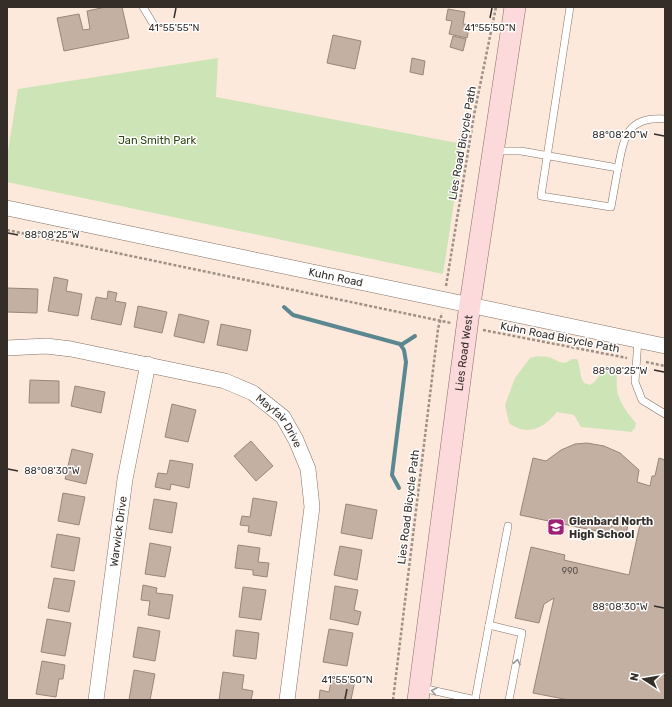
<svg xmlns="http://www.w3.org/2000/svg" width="672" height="707" font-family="Rubik,sans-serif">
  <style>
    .green { fill: #cde4b7 }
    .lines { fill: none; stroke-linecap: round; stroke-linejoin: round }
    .stream { stroke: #5a8790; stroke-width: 4 }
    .building { fill: #c3b0a3; stroke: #99867a }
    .lane-casing { stroke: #837165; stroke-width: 8 }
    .street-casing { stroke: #837165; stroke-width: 16 }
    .secondary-casing { stroke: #837165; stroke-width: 22 }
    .path { stroke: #9e9087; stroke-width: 2.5; stroke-dasharray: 3 2; stroke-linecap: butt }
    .lane { stroke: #fff; stroke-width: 7 }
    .street { stroke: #fff; stroke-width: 15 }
    .secondary { stroke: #fcd9da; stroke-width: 21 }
    .oneway { stroke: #9a9694 }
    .ticks { fill: none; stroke: #342d28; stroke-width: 1.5 }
    .labels { text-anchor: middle; stroke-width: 3; stroke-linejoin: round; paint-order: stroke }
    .number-label { font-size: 9px; fill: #584e47 }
    .park-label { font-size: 11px; fill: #304712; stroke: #fff }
    .street-label { font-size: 11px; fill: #342d28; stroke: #fff }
    .poi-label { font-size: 11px; font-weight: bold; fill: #342d28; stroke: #fff; text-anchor: start }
    .ticks-label { font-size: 10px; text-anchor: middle; fill: #342d28; stroke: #fff; stroke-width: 3; stroke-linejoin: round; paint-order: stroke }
  </style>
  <rect width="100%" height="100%" fill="#fde9db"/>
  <!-- green -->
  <g class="green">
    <polygon points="218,58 216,97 463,144 443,274 7,182 7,157 18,89"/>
    <path d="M538,356C541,357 545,356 548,357C559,360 562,367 572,359H577C581,367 579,375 584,383L590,385C599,380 600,371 608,366L615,367C618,375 616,381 617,389C618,401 628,414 636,423L635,428L631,432L624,431L581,427L574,415L557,412C544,428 528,437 509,423L505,405L515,378L530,358Z"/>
  </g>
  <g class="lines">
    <!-- stream -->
    <g class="stream">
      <polyline points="284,307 293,315 400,344 404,350 406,362 392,475 399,488"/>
      <polyline points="401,345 415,336"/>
    </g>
  </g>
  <!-- building -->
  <g class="building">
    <polygon points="106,7 122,7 129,38 64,51 57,18 79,14 83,30 90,29 87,11"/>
    <polygon points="448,9 465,12 463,24 470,25 467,38 449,34 452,21 446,20"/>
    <polygon points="333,35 361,41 355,69 327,63"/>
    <polygon points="453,36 466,39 463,51 450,47"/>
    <polygon points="412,58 425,61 423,75 410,72"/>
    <polygon points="54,277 68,280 66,291 82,294 78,316 48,311"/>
    <polygon points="7,288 38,289 37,313 7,312"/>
    <polygon points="108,291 117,293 115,301 126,303 121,325 91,319 96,297 107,299"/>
    <polygon points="138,306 167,312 162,333 134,327"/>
    <polygon points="179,314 209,321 204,343 174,336"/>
    <polygon points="221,324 251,330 247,351 217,345"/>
    <polygon points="30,380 59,381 59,403 29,403"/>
    <polygon points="75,386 105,392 101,413 71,406"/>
    <polygon points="172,404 196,410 188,442 165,437"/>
    <polygon points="251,441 273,466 256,481 234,456"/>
    <polygon points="587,443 604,446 620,453 639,470 637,482 650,486 652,476 655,476 659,458 665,460 665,700 569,700 533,693 554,598 544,604 539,623 515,618 531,547 565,555 564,560 629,575 640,524 629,522 625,537 520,515 533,458 546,461 561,450 575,444"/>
    <polygon points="72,449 93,454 86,484 65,479"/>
    <polygon points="170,460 193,464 189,488 171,484 170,490 155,487 158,473 167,474"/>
    <polygon points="63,493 85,497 79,525 58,521"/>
    <polygon points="253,498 277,502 271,536 248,532 249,526 240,525 242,516 250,517"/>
    <polygon points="154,499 177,503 172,533 149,529"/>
    <polygon points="346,504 377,510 372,539 341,533"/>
    <polygon points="57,534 80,538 74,571 51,567"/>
    <polygon points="150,543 171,547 165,577 145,574"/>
    <polygon points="238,545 260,548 258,562 269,563 267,577 253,575 253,570 235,568"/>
    <polygon points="340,546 362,550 357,580 334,575"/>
    <polygon points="54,578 75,581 69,612 48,608"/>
    <polygon points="143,585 157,588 156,593 173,595 169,619 148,615 150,601 141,600"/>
    <polygon points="335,586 358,590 354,610 361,612 358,625 330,619"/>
    <polygon points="243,587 266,590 261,620 239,617"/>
    <polygon points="47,619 71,623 65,656 41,652"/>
    <polygon points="138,627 160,631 155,661 133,657"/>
    <polygon points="329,629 353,633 347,666 323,662"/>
    <polygon points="236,630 259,633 256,659 233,656"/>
    <polygon points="42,661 65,665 63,679 59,679 56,697 36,694"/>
    <polygon points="134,670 155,674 150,700 129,700"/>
    <polygon points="223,672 244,675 242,689 253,691 251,700 219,700"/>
    <polygon points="332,676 355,680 351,700 319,700 320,690 329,692"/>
  </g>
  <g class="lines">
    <!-- lane casing -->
    <g class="lane-casing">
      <g id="lane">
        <polyline points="143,7 155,27"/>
        <polyline points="570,7 541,196 611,207 618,168"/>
        <path d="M495,151H521L618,168C624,137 627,116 665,119"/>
        <polyline points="638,340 635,382 642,400 665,414"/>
        <polyline points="489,625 508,526"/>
        <polyline points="422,688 476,700"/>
        <polyline points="475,700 489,625 522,633 509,700"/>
      </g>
    </g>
    <!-- street casing -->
    <g class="street-casing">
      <g id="street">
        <path id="s1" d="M7,208L665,346"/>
        <path id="s2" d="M7,348L46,346L71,349L225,381L253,393L283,417L296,440L308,469L312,507L287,700"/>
        <path id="s3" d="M96,700L125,479L148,364"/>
      </g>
    </g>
    <!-- secondary casing -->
    <g class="secondary-casing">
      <g id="secondary">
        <path id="s4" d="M418,700L470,304L515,7"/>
      </g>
    </g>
    <!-- path -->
    <g class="path">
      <polyline points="7,230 451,323"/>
      <polyline points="446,286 474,115 496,7"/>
      <polyline points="483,330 627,358"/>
      <polyline points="646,362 665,366"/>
      <polyline points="393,700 438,329 442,313"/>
    </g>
    <!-- lane -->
    <use href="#lane" class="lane"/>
    <!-- street -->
    <use href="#street" class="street"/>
    <!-- secondary -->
    <use href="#secondary" class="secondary"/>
  </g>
  <!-- one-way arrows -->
  <defs><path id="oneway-chevron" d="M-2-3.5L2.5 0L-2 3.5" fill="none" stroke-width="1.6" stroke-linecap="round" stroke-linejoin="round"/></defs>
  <g class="oneway">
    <use href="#oneway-chevron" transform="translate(517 662) rotate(-79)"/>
    <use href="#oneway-chevron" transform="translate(434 691) rotate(-168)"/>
  </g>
  <!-- ticks -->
  <path class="ticks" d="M174,18L176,8M490,18L492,8M654,134L664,136M8,233L18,235M654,370L664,372M8,469L18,471M654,606L664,608M345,699L347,689"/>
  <!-- icons -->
  <defs>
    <g id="school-square" transform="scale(0.9)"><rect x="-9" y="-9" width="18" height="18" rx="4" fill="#9e2176" stroke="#fff"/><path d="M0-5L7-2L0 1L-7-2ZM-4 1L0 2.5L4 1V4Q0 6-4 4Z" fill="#fff"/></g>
  </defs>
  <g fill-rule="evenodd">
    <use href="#school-square" x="556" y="527"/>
  </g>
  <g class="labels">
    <!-- number labels -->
    <g class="number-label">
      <text x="570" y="574">990</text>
    </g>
    <!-- park labels -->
    <g class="park-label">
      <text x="157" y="144">Jan Smith Park</text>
    </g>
    <!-- street labels -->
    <g class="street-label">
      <text transform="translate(462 143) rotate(-80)" y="4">Lies Road Bicycle Path</text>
      <text dy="4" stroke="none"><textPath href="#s1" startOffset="336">Kuhn Road</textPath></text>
      <text transform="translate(560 337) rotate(11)" y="4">Kuhn Road Bicycle Path</text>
      <text dy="4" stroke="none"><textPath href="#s4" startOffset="350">Lies Road West</textPath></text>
      <text dy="4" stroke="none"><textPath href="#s2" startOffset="291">Mayfair Drive</textPath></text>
      <text transform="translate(408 507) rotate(-83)" y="4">Lies Road Bicycle Path</text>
      <text dy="4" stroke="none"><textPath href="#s3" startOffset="170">Warwick Drive</textPath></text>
    </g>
    <!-- poi labels -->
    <g class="poi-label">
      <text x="569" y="525">Glenbard North<tspan x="569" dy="13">High School</tspan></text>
    </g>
  </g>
  <g class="ticks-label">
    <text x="174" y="31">41°55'55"N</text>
    <text x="490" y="31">41°55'50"N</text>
    <text x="620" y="138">88°08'20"W</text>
    <text x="52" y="238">88°08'25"W</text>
    <text x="620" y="374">88°08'25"W</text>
    <text x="52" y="474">88°08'30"W</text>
    <text x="620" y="610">88°08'30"W</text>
    <text x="347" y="683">41°55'50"N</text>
  </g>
  <!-- border -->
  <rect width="672" height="707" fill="none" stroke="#342d28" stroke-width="16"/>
  <!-- north arrow -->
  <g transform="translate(644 679) rotate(282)" stroke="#ffffff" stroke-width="3" paint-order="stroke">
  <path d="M0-3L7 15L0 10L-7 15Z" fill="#342d28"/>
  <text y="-6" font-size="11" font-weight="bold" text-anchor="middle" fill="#342d28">N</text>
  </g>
</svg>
